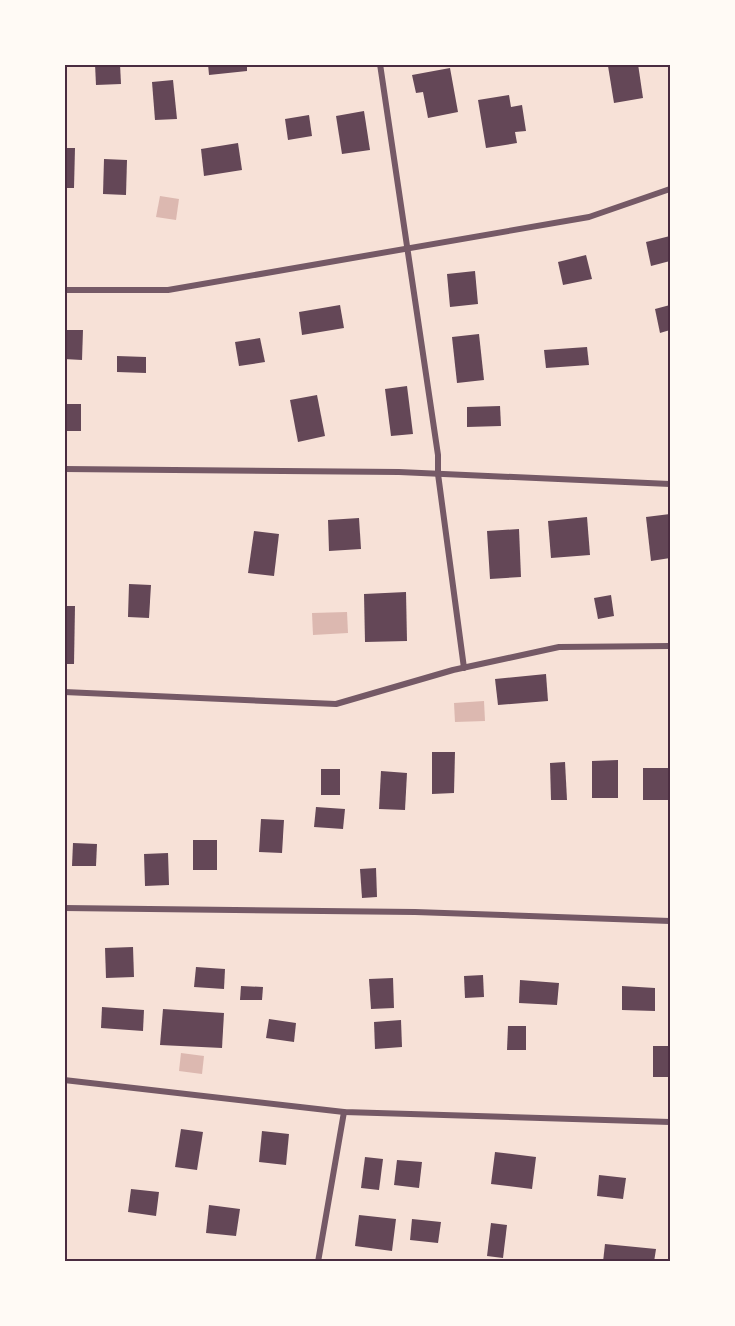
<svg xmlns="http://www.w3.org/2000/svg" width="735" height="1326" font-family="Lato,sans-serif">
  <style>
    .water { fill: #dcb8b0 }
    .building { fill: #644757 }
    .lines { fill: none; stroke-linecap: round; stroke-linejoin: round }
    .minor { stroke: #755966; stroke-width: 6 }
    .neatline { fill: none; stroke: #4a2c40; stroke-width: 2 }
  </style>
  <rect width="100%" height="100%" fill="#f7e1d7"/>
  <!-- water -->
  <g class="water">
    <polygon points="160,196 179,199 176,220 156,217"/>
    <polygon points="347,612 348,633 313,635 312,613"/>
    <polygon points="484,701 485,721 455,722 454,703"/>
    <polygon points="181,1053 204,1056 202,1074 179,1071"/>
  </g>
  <!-- building -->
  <g class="building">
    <polygon points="95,64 120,64 121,84 96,85"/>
    <polygon points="208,64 247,64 247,71 209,75"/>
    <polygon points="618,64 638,64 643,98 614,103 608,66"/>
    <polygon points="450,68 458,112 428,118 423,92 416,93 412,75"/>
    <polygon points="173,80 177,119 155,120 152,82"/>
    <polygon points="509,95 511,107 522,105 526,131 515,132 517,143 486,148 478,100"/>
    <polygon points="364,111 370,150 342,154 336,116"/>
    <polygon points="309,115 312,136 288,140 285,119"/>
    <polygon points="238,143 242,170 204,176 201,149"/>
    <polygon points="64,148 75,148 74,188 64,188"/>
    <polygon points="104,159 127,160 126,195 103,194"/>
    <polygon points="670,236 670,261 651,266 646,242"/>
    <polygon points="586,255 592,279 563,285 558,262"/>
    <polygon points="475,271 478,304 450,307 447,274"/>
    <polygon points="340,305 344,328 302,335 299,312"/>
    <polygon points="670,305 670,330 660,333 655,309"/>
    <polygon points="64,330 83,330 82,360 64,359"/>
    <polygon points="479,334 484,380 457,383 452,337"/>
    <polygon points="260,338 265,362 239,366 235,342"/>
    <polygon points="587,347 589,365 546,368 544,350"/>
    <polygon points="117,356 146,357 146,373 117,372"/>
    <polygon points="407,386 413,434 391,436 385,389"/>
    <polygon points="317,395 325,436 298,442 290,400"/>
    <rect x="64" y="404" width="17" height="27"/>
    <polygon points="500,406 501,426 467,427 467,407"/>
    <polygon points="670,514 670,558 651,561 646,517"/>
    <polygon points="587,517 590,555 551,558 548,521"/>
    <polygon points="359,518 361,549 329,551 328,520"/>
    <polygon points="519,529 521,577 490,579 487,531"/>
    <polygon points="254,531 279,534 274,576 248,573"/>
    <polygon points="129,584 151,585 149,618 128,617"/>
    <polygon points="406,592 407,641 365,642 364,594"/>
    <polygon points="611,595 614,616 598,619 594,598"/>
    <polygon points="64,606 75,606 74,664 64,664"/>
    <polygon points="546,674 548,701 498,705 495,679"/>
    <polygon points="432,752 455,752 454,793 432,794"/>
    <polygon points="618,760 618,798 592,798 592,761"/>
    <polygon points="565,762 567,800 551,800 550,763"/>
    <rect x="643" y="768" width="25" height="32"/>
    <rect x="321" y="769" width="19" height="26"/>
    <polygon points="381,771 407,773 405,810 379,809"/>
    <polygon points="316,807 345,809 343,829 314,827"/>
    <polygon points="261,819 284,820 282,853 259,852"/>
    <rect x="193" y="840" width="24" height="30"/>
    <polygon points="73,843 97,844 96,866 72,866"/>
    <polygon points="168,853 169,885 145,886 144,854"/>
    <polygon points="376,868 377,897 362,898 360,869"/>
    <polygon points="133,947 134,977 106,978 105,948"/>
    <polygon points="196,967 225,969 224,989 194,987"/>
    <polygon points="483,975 484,997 465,998 464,976"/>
    <polygon points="393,978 394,1008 371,1009 369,979"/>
    <polygon points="520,980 559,983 557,1005 519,1003"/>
    <polygon points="241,986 263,987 262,1000 240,1000"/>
    <polygon points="622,986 655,988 655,1011 622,1010"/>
    <polygon points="102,1007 144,1010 143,1031 101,1028"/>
    <polygon points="163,1009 224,1013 222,1048 160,1045"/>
    <polygon points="269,1019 296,1023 294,1042 266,1038"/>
    <polygon points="401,1020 402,1047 375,1049 374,1022"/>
    <polygon points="508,1026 526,1026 526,1050 507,1050"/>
    <rect x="653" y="1046" width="17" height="31"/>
    <polygon points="181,1129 203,1132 197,1170 175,1167"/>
    <polygon points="262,1131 289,1134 286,1165 259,1162"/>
    <polygon points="495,1152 536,1157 532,1189 491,1184"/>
    <polygon points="365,1157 383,1159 379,1190 361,1188"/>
    <polygon points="397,1160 422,1162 419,1188 394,1185"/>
    <polygon points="599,1175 626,1178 623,1199 597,1196"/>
    <polygon points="131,1189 159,1192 156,1216 128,1212"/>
    <polygon points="209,1205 240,1209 236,1236 206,1233"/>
    <polygon points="359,1215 396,1219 392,1251 355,1246"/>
    <polygon points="412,1219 441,1222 438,1243 410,1240"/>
    <polygon points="491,1223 507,1225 503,1258 487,1256"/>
    <polygon points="605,1244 656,1249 654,1262 603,1262"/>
  </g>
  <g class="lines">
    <!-- minor -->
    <g class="minor">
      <polyline points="380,64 438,455 438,474 464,668"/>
      <polyline points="64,290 168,290 589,217 670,189"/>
      <polyline points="64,469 399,472 670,484"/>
      <polyline points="64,692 336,704 453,670 559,647 670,646"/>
      <polyline points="64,908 415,912 670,921"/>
      <polyline points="64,1080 344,1112 670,1122"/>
      <polyline points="318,1262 344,1112"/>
    </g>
  </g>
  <!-- border -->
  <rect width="735" height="1326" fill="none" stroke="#fffaf5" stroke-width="132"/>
  <rect x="66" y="66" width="603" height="1194" class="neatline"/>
</svg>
